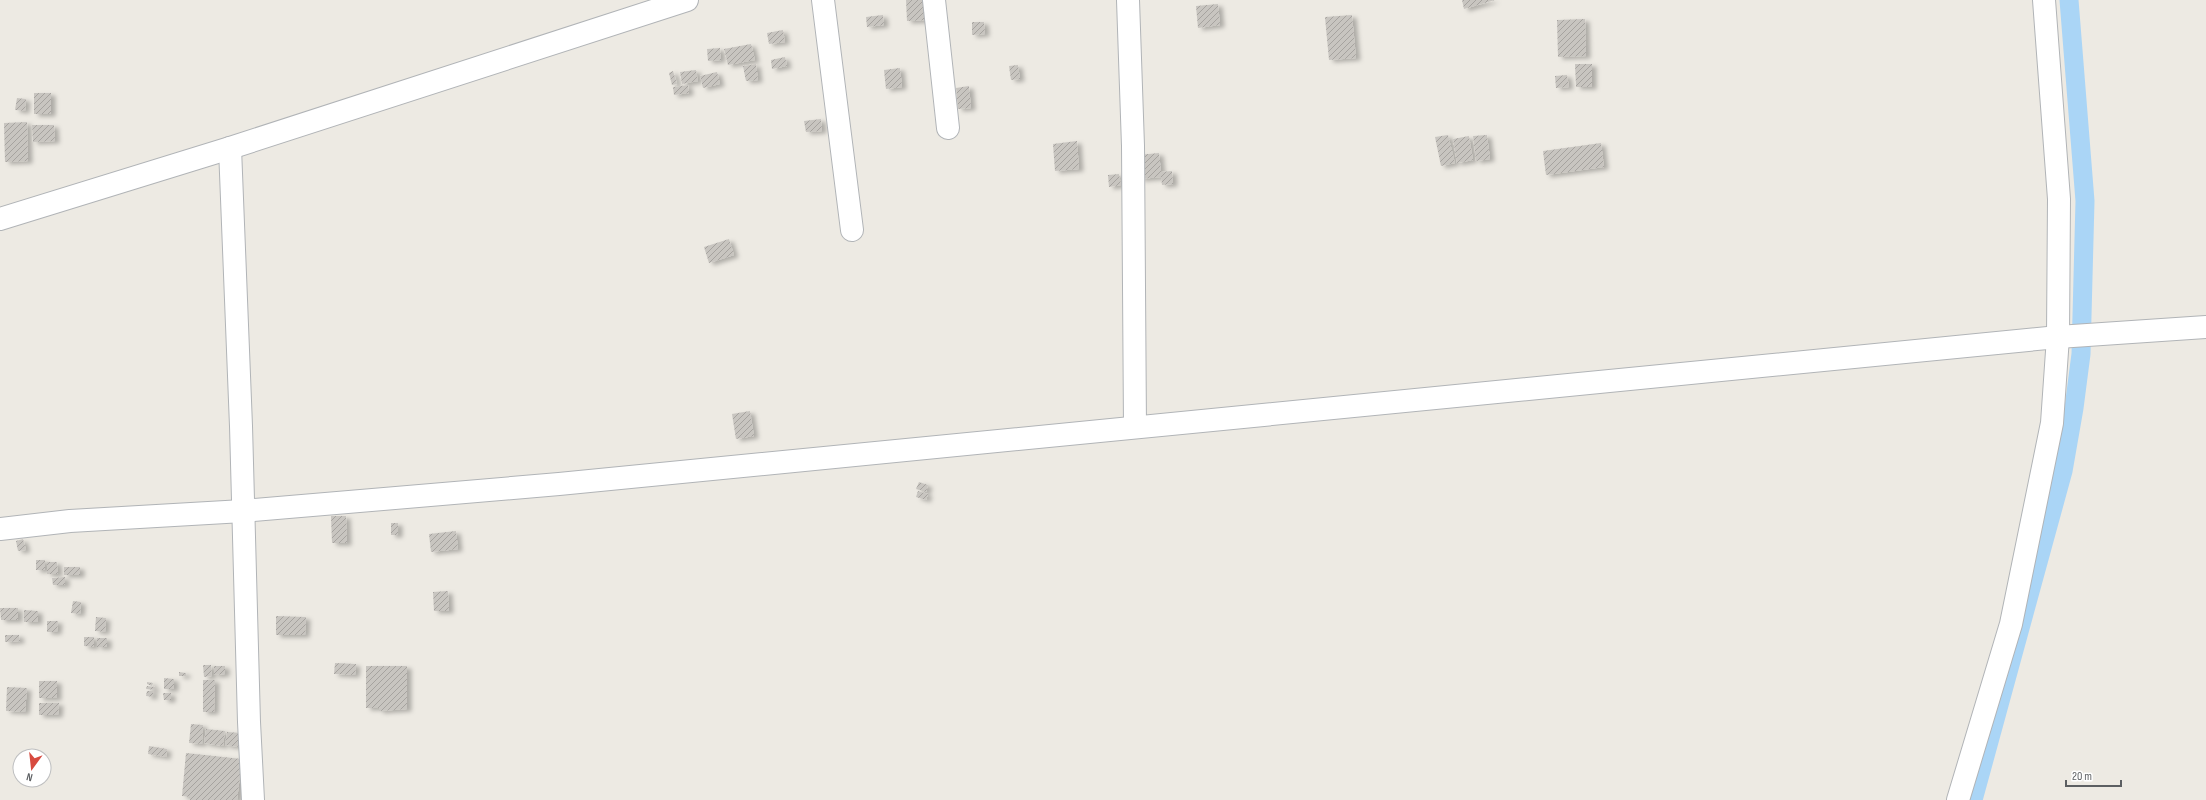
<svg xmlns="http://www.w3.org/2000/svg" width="2206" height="800" font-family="'Sofia Sans Condensed',sans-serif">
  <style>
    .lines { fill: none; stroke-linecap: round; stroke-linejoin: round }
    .canal { stroke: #aad5f6; stroke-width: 19 }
    .building { fill: url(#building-hatch); filter: url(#shadow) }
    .minor-casing { stroke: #b1b4b7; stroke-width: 24 }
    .minor { stroke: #fff; stroke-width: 22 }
  </style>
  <defs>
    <pattern id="building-hatch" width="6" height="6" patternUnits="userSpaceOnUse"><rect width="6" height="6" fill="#c8c5c0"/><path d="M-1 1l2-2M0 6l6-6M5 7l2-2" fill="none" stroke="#a6a39f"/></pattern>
    <filter id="shadow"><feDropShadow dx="4.5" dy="2.5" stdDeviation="2" flood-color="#0004"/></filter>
  </defs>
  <rect width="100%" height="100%" fill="#edeae3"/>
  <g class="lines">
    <!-- canal -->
    <polyline class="canal" points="1973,800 2063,471 2074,408 2081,354 2085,201 2069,0"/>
  </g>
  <!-- building -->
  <g class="building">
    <polygon points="906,0 926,0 927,20 907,21"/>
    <polygon points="1462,0 1495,0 1464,9"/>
    <polygon points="1218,4 1220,25 1198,28 1196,6"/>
    <polygon points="883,15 884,25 867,27 866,17"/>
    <polygon points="1352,15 1356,58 1329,60 1325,17"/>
    <polygon points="1585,19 1586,56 1558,57 1557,20"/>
    <polygon points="972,22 984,22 985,34 972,35"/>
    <polygon points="783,30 785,42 769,44 767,33"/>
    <polygon points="751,44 755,60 728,65 724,49"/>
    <polygon points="720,48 721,60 708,61 707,49"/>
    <polygon points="785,57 787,66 772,69 771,60"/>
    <polygon points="756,64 758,80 746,81 743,66"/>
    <polygon points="1575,64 1592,64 1592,87 1576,87"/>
    <polygon points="1018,65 1020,79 1011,80 1009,66"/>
    <polygon points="900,68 902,87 886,89 884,70"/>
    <polygon points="696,70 698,81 682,84 680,72"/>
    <polygon points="673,71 677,84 672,85 669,73"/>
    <polygon points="717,72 720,84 703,88 700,76"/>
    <polygon points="1567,75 1569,87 1556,88 1555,76"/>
    <polygon points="688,85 689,93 674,95 673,87"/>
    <polygon points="969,86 971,108 958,109 956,88"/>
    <rect x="34" y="93" width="17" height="21"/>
    <polygon points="17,98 26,99 25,111 15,110"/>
    <polygon points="821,119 822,131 806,132 804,121"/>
    <polygon points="27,122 28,161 5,162 4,123"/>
    <polygon points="32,125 54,125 55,141 33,142"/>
    <polygon points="1448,135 1455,163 1441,166 1435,137"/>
    <polygon points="1487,135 1490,159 1476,161 1473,136"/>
    <polygon points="1469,136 1473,160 1457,163 1453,139"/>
    <polygon points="1077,141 1079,169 1055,171 1053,144"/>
    <polygon points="1601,143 1604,167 1546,175 1543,151"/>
    <polygon points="1159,153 1161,172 1172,171 1173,184 1162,185 1161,177 1140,179 1138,155"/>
    <polygon points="1119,174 1121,185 1109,187 1108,175"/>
    <polygon points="729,239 734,255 709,263 704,247"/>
    <polygon points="750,411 754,436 736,439 732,414"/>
    <polygon points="919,482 928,485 926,492 916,489"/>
    <polygon points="918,491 928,494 926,500 916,497"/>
    <polygon points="331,516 346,516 347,543 332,543"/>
    <rect x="391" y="523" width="7" height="12"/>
    <polygon points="456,531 458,549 431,552 429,534"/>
    <polygon points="23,539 26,550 18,551 16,541"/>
    <rect x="36" y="560" width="9" height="10"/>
    <polygon points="47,562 57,562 58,574 47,574"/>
    <rect x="64" y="567" width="16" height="8"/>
    <polygon points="65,577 65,585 53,585 52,578"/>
    <polygon points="448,591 449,611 434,611 433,592"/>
    <polygon points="73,601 81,602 80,614 71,613"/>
    <polygon points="0,608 18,608 18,620 1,620"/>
    <polygon points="24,610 38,611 38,622 24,622"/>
    <polygon points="276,616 306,617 305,635 276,635"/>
    <polygon points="96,617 106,618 105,632 95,631"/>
    <polygon points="47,621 58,621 57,632 47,632"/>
    <polygon points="5,635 19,635 20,641 5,642"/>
    <polygon points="84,637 94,637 94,647 84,646"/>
    <rect x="97" y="638" width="10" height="9"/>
    <polygon points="335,663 356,664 355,675 334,674"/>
    <polygon points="203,665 211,665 212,676 204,677"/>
    <polygon points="214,666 225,666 225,674 214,675"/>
    <polygon points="366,666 407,666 407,709 379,711 379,708 366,708"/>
    <polygon points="179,672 186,673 186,676 179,676"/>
    <polygon points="164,678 174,679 174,689 164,689"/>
    <polygon points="203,680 215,680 214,712 203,712"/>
    <rect x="39" y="681" width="18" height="17"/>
    <polygon points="147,682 153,683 152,686 147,684"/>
    <polygon points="147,686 155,687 155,690 146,689"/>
    <polygon points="7,687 27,688 25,712 6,711"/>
    <polygon points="147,691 153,691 153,697 146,696"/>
    <polygon points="163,693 171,693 171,700 164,700"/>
    <polygon points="39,703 59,703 58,715 39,715"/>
    <polygon points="191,724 203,725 202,744 189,743"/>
    <polygon points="206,729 225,731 223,746 204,743"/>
    <polygon points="227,732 242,733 240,747 225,745"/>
    <polygon points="149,746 167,749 166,757 148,754"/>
    <polygon points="186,753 242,759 237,800 190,800 190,797 182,796"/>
  </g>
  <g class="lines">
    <!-- minor casing -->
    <g class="minor-casing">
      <g id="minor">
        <polyline points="823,0 852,230"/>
        <polyline points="934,0 948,128"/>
        <polyline points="1128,0 1133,146 1135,427"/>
        <polyline points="230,148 241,426 249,722 253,800"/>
        <polyline points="0,219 230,148 687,0"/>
        <polyline points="0,529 70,521 243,511 559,484 2058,337 2206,327"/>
        <polyline points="1958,800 2011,624 2052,423 2058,337 2059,199 2044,0"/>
      </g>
    </g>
    <!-- minor -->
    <use href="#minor" class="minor"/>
  </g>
  <!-- north arrow -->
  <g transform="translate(32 768) rotate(195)"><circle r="19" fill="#ffffff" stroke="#bebfc0"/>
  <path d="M0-3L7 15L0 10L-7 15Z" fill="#d74a3f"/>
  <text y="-6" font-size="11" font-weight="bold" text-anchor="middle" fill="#5c5f62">N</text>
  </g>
  <!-- scale -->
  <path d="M2066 780v6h55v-6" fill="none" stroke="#5c5f62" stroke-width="2"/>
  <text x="2072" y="780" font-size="12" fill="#5c5f62" stroke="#ffffff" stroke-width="3" paint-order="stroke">20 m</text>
</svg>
